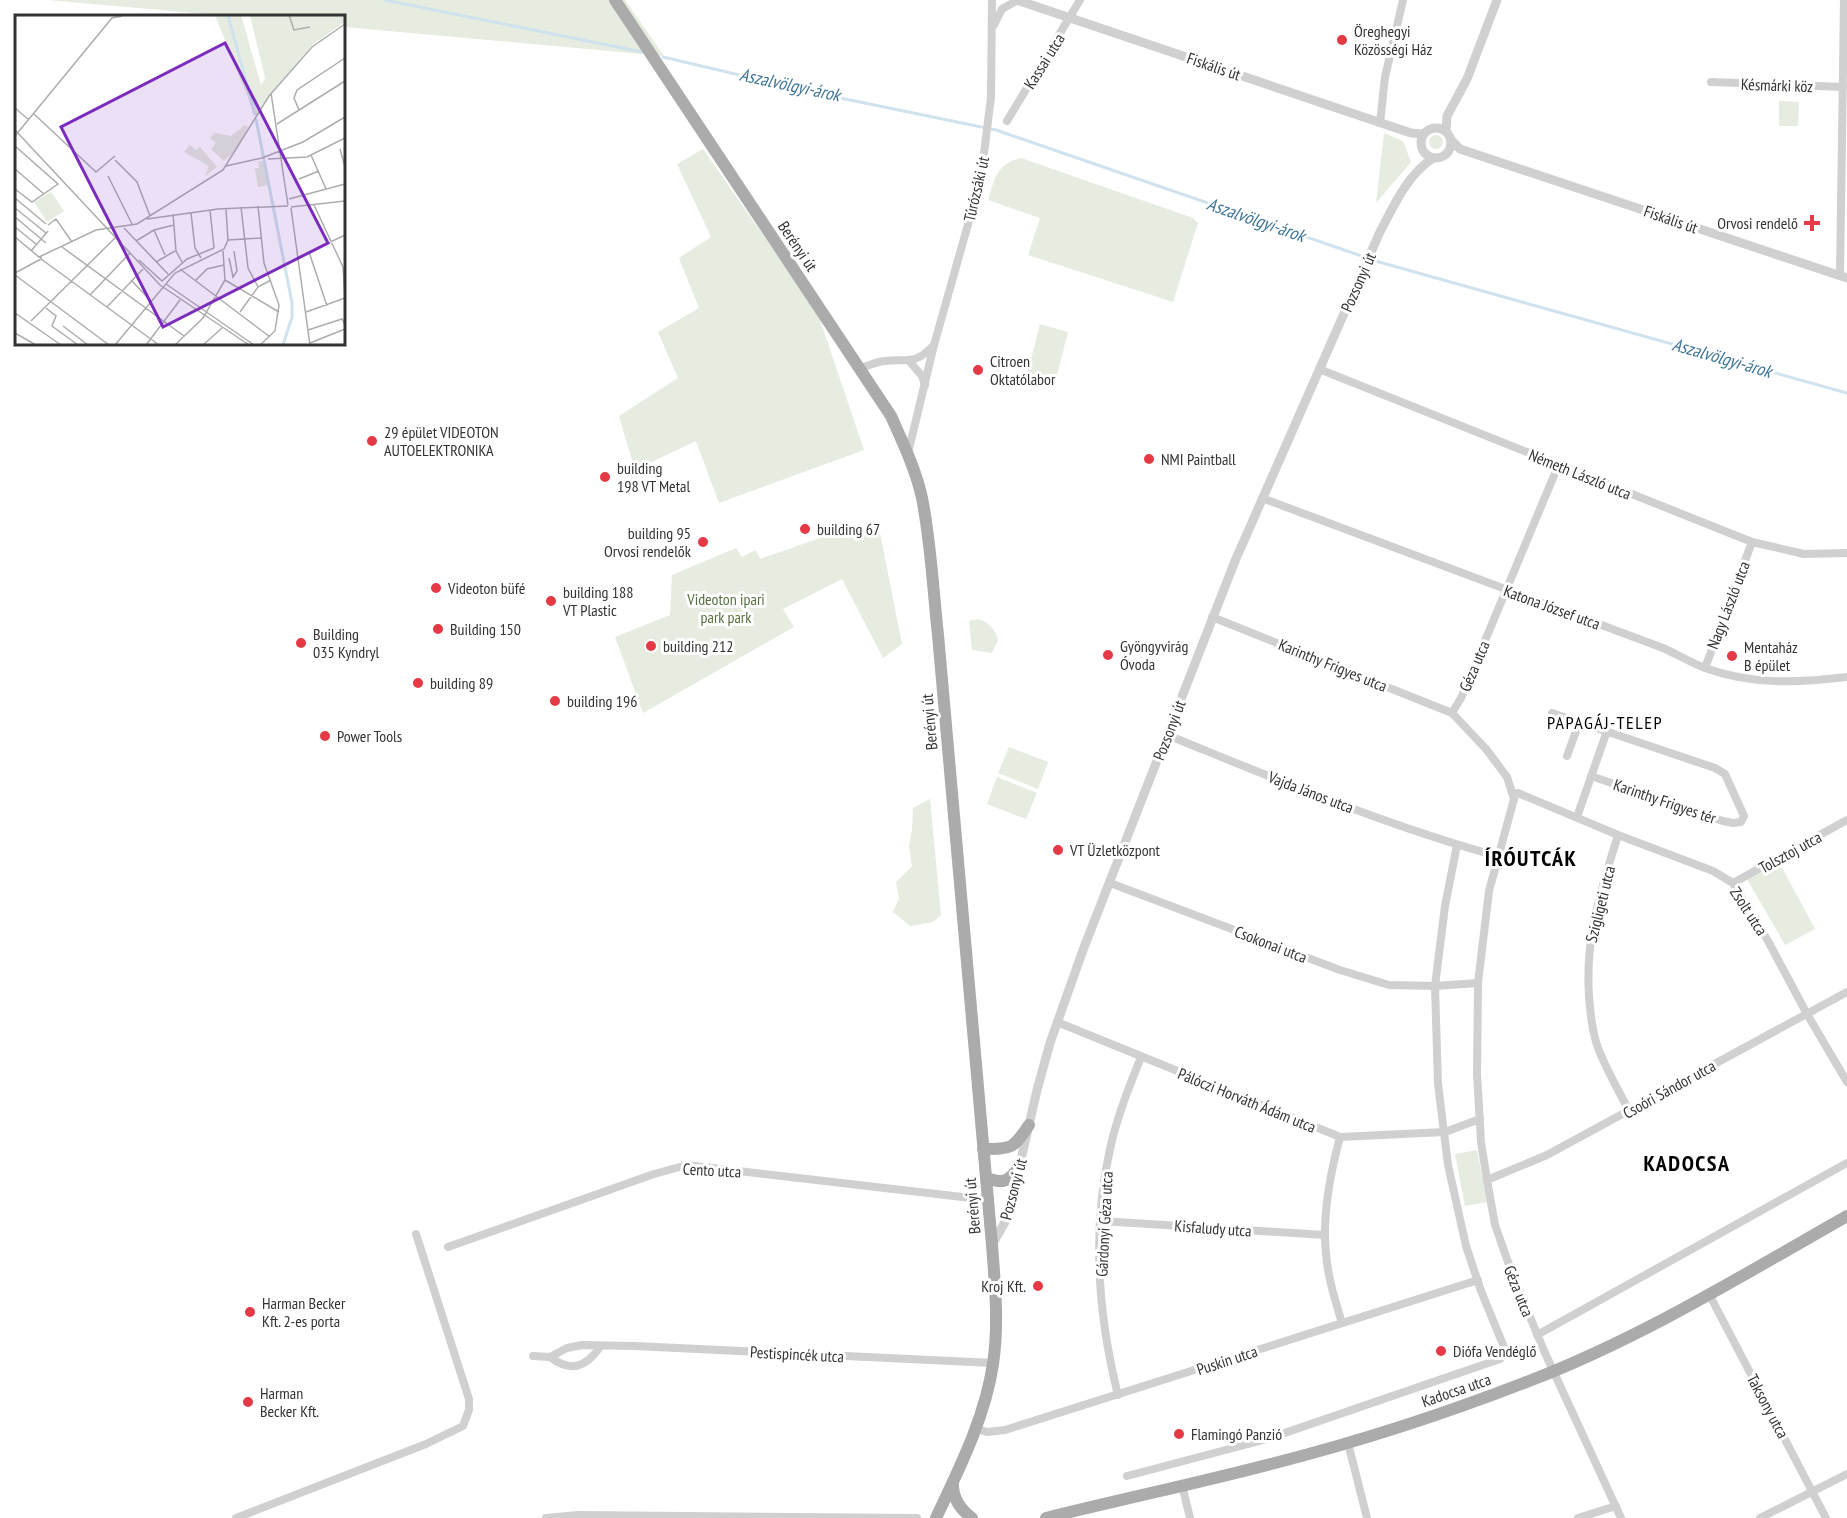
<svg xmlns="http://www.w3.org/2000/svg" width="1847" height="1518" font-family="'PT Sans Narrow',sans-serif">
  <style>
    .green { fill: #e6ecdf }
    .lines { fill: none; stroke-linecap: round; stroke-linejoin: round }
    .stream { stroke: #cfe2ee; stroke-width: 3 }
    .minor { stroke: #d0d0d0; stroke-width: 8 }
    .tertiary { stroke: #d0d0d0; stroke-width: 9 }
    .primary { stroke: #ababab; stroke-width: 12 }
    .poi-dot { fill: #e63946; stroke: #fff; stroke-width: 2 }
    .labels { text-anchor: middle; stroke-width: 6; stroke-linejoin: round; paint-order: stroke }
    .poi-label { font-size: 16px; fill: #333; stroke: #fff; text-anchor: start }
    .street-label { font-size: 16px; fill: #333; stroke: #fff }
    .park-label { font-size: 16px; fill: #56703f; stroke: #fff }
    .water-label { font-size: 18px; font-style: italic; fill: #3f7597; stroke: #fff }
    .neighbourhood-label { font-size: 18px; letter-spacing: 1.5px; fill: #000; stroke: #fff }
    .district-label { font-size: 22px; font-weight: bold; letter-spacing: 1.5px; fill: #000; stroke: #fff }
    .inset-river { fill: none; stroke: #cfe2ee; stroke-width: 3 }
    .inset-road { fill: none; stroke: #adadad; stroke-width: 1.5 }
    .view { fill: #7b2cbf; fill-opacity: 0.15; stroke: #7b2cbf; stroke-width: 3 }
    .inset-edge { fill: none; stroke: #333; stroke-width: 3 }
  </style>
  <rect width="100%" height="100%" fill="#fff"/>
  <!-- green -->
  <g class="green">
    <polygon points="47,0 625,0 664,56 344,27 344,16 229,16"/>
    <polygon points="1779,101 1799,102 1798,126 1779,126"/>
    <polygon points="1384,133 1403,141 1411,162 1376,203"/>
    <circle cx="1436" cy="142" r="7"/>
    <polygon points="703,149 818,314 864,450 719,503 696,441 635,470 619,416 678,378 658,332 699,308 679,258 711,237 677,164"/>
    <path d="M1021,158L1193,218L1198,223L1173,302L1028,255L1040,218L988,200C995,179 996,164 1021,158Z"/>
    <polygon points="1040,324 1068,332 1054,386 1026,379"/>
    <polygon points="878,523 902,644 883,658 842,579 783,609 794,627 643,713 615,637 670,615 672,575 736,548 742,557 756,550 760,559 840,531"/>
    <path d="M978,619C989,623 995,628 998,640L992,653L972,650L969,621Z"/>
    <polygon points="1009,747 1048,762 1038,789 998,773"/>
    <polygon points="997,777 1037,793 1026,819 987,804"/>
    <polygon points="930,799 941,915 933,922 910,926 893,912 899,899 896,882 912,866 909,846 912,830 913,808"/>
    <polygon points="1779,862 1815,929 1785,945 1747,879"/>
    <polygon points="1477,1150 1487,1202 1465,1206 1455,1154"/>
  </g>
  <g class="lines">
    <!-- stream -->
    <g class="stream">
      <polyline points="385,0 642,52"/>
      <polyline points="663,57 816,93 996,130 1379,262 1847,393"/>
    </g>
    <!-- minor -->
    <g class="minor">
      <polyline points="994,25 1002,9 1018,0"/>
      <polyline points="1711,82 1843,87"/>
      <polyline points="1007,121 1080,0"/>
      <polyline points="1380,123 1385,77 1403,0"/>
      <polyline points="1840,275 1844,0"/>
      <polyline points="910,362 922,376 925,385"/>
      <path d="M860,368C868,366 876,362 884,361C907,358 914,366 933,346"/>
      <polyline points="1319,369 1752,542 1804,554 1847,553"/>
      <polyline points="908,453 934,345 969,221 983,161 991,97 992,0"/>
      <path d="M1262,498L1663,648C1677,654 1691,663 1705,668C1752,685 1798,683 1847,677"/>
      <polyline points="1212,617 1452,713 1486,749 1507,777 1514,799 1489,891 1478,983 1477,1074 1481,1142 1487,1180 1495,1225 1513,1276 1545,1353 1621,1518"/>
      <polyline points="1705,668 1752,542"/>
      <polyline points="1452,713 1461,698 1558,466"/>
      <polyline points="1552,713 1715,768 1725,774 1744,816 1741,822 1733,823 1723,821 1591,776"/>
      <path d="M1167,735C1276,779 1384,825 1497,856"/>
      <polyline points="1567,756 1579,723"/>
      <polyline points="1513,794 1518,793 1618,835 1713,871 1733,883 1768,941 1807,1014 1847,1082"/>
      <polyline points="1577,817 1607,731"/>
      <path d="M1618,835C1601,891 1585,935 1589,996C1590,1012 1592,1029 1597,1045C1605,1068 1618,1089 1629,1111"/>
      <polyline points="1110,883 1340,970 1389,985 1435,986 1478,983"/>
      <polyline points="1733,883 1847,820"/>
      <polyline points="1057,1022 1340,1137 1445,1132 1480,1119"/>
      <path d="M1340,1137C1330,1174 1322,1216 1326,1254C1328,1278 1335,1300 1342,1323"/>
      <polyline points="1487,1180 1547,1155 1847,992"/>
      <polyline points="1101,1221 1325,1235"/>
      <polyline points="448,1247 654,1174 687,1165 988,1200"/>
      <polyline points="1709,1294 1826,1518"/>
      <polyline points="1537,1335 1847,1163"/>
      <polyline points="533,1356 550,1357 567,1348 582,1345 635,1346 993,1363"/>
      <path d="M550,1357C571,1373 586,1367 600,1347"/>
      <path d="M1118,1395C1098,1315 1092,1229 1110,1149C1117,1117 1129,1087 1141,1057"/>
      <polyline points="975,1428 987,1432 1005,1430 1478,1280"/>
      <polyline points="1348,1443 1367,1518"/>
      <polyline points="1127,1476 1267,1439 1500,1359 1505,1354 1504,1347 1481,1291 1466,1246 1448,1165 1438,1084 1435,986 1445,906 1457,845"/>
      <polyline points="1182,1485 1190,1518"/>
      <polyline points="236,1518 426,1444 463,1426 469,1410 469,1399 416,1234"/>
      <polyline points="546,1518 578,1515 917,1518"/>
      <polyline points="1578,1518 1616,1506"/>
      <polyline points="1760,1518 1847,1474"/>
    </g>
    <!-- tertiary -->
    <g class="tertiary">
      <polyline points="1017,0 1411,133 1423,134"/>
      <circle cx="1436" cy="143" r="15"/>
      <polyline points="1446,131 1447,116 1467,79 1497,0"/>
      <polyline points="1451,140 1460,149 1847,278"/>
      <path d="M992,1245L1005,1222L1019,1168L1037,1090L1050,1043L1083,950L1235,561L1379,234C1393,207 1407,175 1433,158"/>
    </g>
    <!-- primary -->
    <g class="primary">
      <path d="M615,0L891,416C903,443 916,470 922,498C931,543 933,590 938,635L992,1245C995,1285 999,1324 993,1364C985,1418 959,1469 936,1518"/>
      <path d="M983,1149C1012,1149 1013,1149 1029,1125"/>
      <path d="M986,1178C1004,1184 1007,1182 1019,1168"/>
      <path d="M953,1482C952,1497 960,1509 972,1518"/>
      <path d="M1046,1518C1122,1499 1199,1483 1275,1463C1361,1441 1447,1413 1529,1381C1641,1338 1743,1275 1847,1216"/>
    </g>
  </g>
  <!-- markers -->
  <g class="poi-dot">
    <circle cx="1342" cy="40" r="6"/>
    <path d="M1809 214h6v6h6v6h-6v6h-6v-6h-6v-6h6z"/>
    <circle cx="978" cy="370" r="6"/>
    <circle cx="372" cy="441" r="6"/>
    <circle cx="1149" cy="459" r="6"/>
    <circle cx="605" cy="477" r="6"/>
    <circle cx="805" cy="529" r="6"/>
    <circle cx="703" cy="542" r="6"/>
    <circle cx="436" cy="588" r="6"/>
    <circle cx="551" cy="601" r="6"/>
    <circle cx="438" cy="629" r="6"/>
    <circle cx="301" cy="643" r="6"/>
    <circle cx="651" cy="646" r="6"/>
    <circle cx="1108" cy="655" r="6"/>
    <circle cx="1732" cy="656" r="6"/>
    <circle cx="418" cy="683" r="6"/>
    <circle cx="555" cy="701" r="6"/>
    <circle cx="325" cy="736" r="6"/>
    <circle cx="1058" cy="850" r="6"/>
    <circle cx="1038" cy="1286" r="6"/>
    <circle cx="250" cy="1312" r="6"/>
    <circle cx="1441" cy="1351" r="6"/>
    <circle cx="248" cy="1402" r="6"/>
    <circle cx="1179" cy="1434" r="6"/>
  </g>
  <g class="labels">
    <!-- poi labels -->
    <g class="poi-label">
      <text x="1354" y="37">Öreghegyi<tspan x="1354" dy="18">Közösségi Ház</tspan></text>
      <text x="1798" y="229" text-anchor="end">Orvosi rendelő</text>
      <text x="990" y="367">Citroen<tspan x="990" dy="18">Oktatólabor</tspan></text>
      <text x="384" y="438">29 épület VIDEOTON<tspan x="384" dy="18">AUTOELEKTRONIKA</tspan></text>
      <text x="1161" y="465">NMI Paintball</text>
      <text x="617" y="474">building<tspan x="617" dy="18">198 VT Metal</tspan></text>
      <text x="817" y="535">building 67</text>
      <text x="691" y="539" text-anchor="end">building 95<tspan x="691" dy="18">Orvosi rendelők</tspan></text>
      <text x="448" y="594">Videoton büfé</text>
      <text x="563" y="598">building 188<tspan x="563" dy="18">VT Plastic</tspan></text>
      <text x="450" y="635">Building 150</text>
      <text x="313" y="640">Building<tspan x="313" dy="18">035 Kyndryl</tspan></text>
      <text x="663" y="652">building 212</text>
      <text x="1120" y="652">Gyöngyvirág<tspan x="1120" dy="18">Óvoda</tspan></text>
      <text x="1744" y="653">Mentaház<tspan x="1744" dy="18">B épület</tspan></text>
      <text x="430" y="689">building 89</text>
      <text x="567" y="707">building 196</text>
      <text x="337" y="742">Power Tools</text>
      <text x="1070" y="856">VT Üzletközpont</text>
      <text x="1026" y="1292" text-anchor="end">Kroj Kft.</text>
      <text x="262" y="1309">Harman Becker<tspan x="262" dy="18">Kft. 2-es porta</tspan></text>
      <text x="1453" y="1357">Diófa Vendéglő</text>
      <text x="260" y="1399">Harman<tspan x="260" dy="18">Becker Kft.</tspan></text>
      <text x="1191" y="1440">Flamingó Panzió</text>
    </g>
    <!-- street labels -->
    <g class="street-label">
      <text transform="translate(1044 61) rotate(-58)" y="6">Kassai utca</text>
      <text transform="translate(1214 66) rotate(19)" y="6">Fiskális út</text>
      <text transform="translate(1777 85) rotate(2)" y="6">Késmárki köz</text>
      <text transform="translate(976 189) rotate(-77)" y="6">Túrózsáki út</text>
      <text transform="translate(1671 219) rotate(19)" y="6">Fiskális út</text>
      <text transform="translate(798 246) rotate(56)" y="6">Berényi út</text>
      <text transform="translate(1358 282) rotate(-66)" y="6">Pozsonyi út</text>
      <text transform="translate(1580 474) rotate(22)" y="6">Németh László utca</text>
      <text transform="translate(1728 605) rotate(-69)" y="6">Nagy László utca</text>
      <text transform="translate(1552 607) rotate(20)" y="6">Katona József utca</text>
      <text transform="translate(1333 665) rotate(22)" y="6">Karinthy Frigyes utca</text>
      <text transform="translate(1474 666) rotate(-67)" y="6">Géza utca</text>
      <text transform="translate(929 722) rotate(-95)" y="6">Berényi út</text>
      <text transform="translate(1169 730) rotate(-69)" y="6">Pozsonyi út</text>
      <text transform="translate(1311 792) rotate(21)" y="6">Vajda János utca</text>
      <text transform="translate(1665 801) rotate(19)" y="6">Karinthy Frigyes tér</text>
      <text transform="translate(1790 852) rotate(-29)" y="6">Tolsztoj utca</text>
      <text transform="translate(1600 904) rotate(-76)" y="6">Szigligeti utca</text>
      <text transform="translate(1749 911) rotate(57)" y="6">Zsolt utca</text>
      <text transform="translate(1271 944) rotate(21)" y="6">Csokonai utca</text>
      <text transform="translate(1669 1089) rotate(-29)" y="6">Csoóri Sándor utca</text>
      <text transform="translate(1247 1100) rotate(22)" y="6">Pálóczi Horváth Ádám utca</text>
      <text transform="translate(712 1170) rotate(3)" y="6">Cento utca</text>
      <text transform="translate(1013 1189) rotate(-75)" y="6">Pozsonyi út</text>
      <text transform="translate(972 1206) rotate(-95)" y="6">Berényi út</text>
      <text transform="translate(1104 1224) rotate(-87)" y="6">Gárdonyi Géza utca</text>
      <text transform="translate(1213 1228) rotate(4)" y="6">Kisfaludy utca</text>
      <text transform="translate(1519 1291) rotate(68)" y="6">Géza utca</text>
      <text transform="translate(797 1354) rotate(3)" y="6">Pestispincék utca</text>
      <text transform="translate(1227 1360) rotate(-18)" y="6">Puskin utca</text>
      <text transform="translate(1456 1390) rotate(-19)" y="6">Kadocsa utca</text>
      <text transform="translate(1768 1406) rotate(62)" y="6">Taksony utca</text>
    </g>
    <!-- park labels -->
    <g class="park-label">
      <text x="726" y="605">Videoton ipari<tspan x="726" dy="18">park park</tspan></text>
    </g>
    <!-- water labels -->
    <g class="water-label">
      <text transform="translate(790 85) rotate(12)" y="6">Aszalvölgyi-árok</text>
      <text transform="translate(1256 220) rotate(19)" y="6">Aszalvölgyi-árok</text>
      <text transform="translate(1722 358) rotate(16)" y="6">Aszalvölgyi-árok</text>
    </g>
    <!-- neighbourhood labels -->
    <g class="neighbourhood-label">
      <text x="1605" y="729">PAPAGÁJ-TELEP</text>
    </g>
    <!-- district labels -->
    <g class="district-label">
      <text x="1531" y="866">ÍRÓUTCÁK</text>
      <text x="1687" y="1171">KADOCSA</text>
    </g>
  </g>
  <!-- overview -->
  <g transform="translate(15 15)">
    <rect width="330" height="330" fill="#fff"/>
    <path d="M200,0H226L246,70L250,63L235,0H330V7L298,29L259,74L241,103ZM230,110L233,112L222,134L209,146L196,134L201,128L195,123L200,118L216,121ZM175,130L181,135L185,132L202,152L190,161L194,151L169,137ZM243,146L250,147L253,170L243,172L240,153H244ZM36,177L49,196L32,207L19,187Z" fill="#e6ecdf"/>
    <path class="inset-river" d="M213,0L240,100M241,104L277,288V302L268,330"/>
    <path class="inset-road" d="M274,0L279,15L295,12M256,78L273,190M0,93L14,105M284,95L279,83L282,75L330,43M19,99L81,157L100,141M262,109L330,66M0,115L145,270L234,330M0,121L97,3L107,1M0,131L43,169L17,187L0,174M325,134L330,152M296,140L311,174M253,144L292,142L330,123M100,145L122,167L135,201M211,151L247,143L288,127L330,102M0,154L29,179M93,161L117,209M284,164L304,156M75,170L96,211M0,183L31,209M274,184L330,169M243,191L249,248L264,290L260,316L245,330M226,192L233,253L243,272M276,192L330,186M0,193L31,218M276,193L295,330M195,195L199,233M176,198L180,233L186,243M158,199L161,236L167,247M0,202L31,228M132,204L203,194L273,191M33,210L41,204L57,227M0,212L21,229M109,213L153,259M139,215L150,240M0,222L24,242M213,225L246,223M121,226L139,215L159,210M47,232L169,321M16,236L33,216M294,237L312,291M27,243L24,242L81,215L122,209L208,155L254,81L297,32L330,9M214,243L218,262L222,256L219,236M282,243L330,220M26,244L144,330M124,245L147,266L172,244L199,233M141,247L160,236M165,254L255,322M0,258L26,244M0,260L94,330M116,265L136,286M210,265L264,297M180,266L192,254L209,250M151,269L239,330M75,280L115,238M92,292L128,254M31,293L41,301L37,311L63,330M225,297L243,272L256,265M291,297L330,283L328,252L299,190M0,298L46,330M16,306L100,223M48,311L73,330M293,315L327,304L330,310M0,318L21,330M295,328L330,314M100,330L160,258L209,234L213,225L211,194M131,330L165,285M160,330L188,303L210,265L208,236M188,330L207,313"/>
    <path class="view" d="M210,28L313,228L148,312L46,112Z"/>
    <rect width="330" height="330" class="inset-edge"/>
  </g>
</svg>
